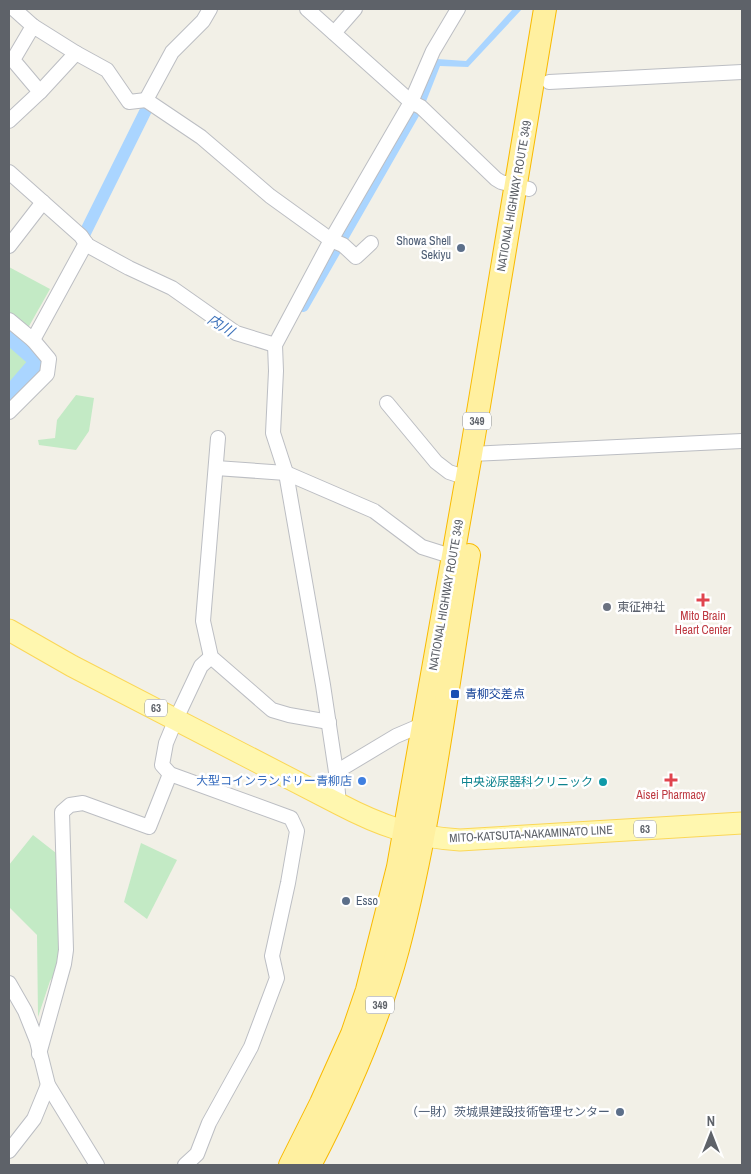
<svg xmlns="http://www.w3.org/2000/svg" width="751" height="1174" font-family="'Archivo Narrow','Noto Sans JP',sans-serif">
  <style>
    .green { fill: #c3eac5 }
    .water { fill: #aad5ff }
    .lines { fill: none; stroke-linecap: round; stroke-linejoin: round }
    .canal { stroke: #aad5ff; stroke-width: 12 }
    .river { stroke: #aad5ff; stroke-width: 21 }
    .minor-casing { stroke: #bcbec3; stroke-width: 16 }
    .primary-casing { stroke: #fbd757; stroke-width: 23 }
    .trunk-casing { stroke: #f9ba00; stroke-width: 24 }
    .minor { stroke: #fff; stroke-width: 14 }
    .primary { stroke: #fff7af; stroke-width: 21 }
    .trunk { stroke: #fff0a0; stroke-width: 22 }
    .service-dot { fill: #5c6f8a; stroke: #fff; stroke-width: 2 }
    .health-dot { fill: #e0444e; stroke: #fff; stroke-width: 2 }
    .worship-dot { fill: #6b7280; stroke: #fff; stroke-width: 2 }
    .transit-dot { fill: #1a4fb4; stroke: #fff; stroke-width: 2 }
    .shop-dot { fill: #3f7fe0; stroke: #fff; stroke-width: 2 }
    .culture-dot { fill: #0f9aa8; stroke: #fff; stroke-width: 2 }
    .labels { text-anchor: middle; stroke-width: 5; stroke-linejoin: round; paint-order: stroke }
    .shield { fill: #fff; stroke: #8e9196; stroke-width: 1 }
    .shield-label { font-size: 11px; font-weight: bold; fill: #5e6269 }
    .street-label { font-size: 12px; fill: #5e6269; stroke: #fff }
    .service-label { font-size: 12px; fill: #4e5e75; stroke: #fff; text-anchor: end }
    .worship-label { font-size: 12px; fill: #5b616d; stroke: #fff; text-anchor: start }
    .health-label { font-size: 12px; fill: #be3a42; stroke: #fff }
    .transit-label { font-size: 12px; fill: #164399; stroke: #fff; text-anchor: start }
    .shop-label { font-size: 12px; fill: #366cbe; stroke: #fff; text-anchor: end }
    .culture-label { font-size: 12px; fill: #0d838f; stroke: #fff; text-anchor: end }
    .water-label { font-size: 14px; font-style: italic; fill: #3d72ba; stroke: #fff }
  </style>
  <rect width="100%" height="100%" fill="#f2f0e7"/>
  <!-- green -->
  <g class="green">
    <polygon points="9,267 50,289 28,328 9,312"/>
    <polygon points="9,340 32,362 9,387"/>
    <polygon points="76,395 94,398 89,431 76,450 39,445 38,440 55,438 57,420"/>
    <polygon points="33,835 56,853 60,966 50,981 38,1017 37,935 9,907 9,865"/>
    <polygon points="141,843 177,860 147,919 124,902"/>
  </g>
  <!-- water -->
  <polygon class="water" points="513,9 522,9 468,67 440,66 425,104 416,100 437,59 466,61"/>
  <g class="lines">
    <!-- canal -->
    <g class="canal">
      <polyline points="84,235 148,106"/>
      <polyline points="303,306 416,109"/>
      <polyline points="25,347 29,340"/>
    </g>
    <!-- river -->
    <polyline class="river" points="9,333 41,361 9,398"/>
    <!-- minor casing -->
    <g class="minor-casing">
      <g id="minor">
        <polyline points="14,9 33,26"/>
        <polyline points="210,9 203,21 172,52 146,100 201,137 270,196 331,240 343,245 356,257 371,243"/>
        <polyline points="307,9 411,102 421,107 496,179 501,182 529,189"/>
        <polyline points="334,33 355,9"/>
        <polyline points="549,82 742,72"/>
        <polyline points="40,92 13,60 33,26 76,53 107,70 129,102 146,100"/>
        <polyline points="9,121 40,92 76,53"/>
        <polyline points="9,172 81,236 87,245 129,268 172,288 236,333 275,345"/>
        <polyline points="9,246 43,202"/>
        <polyline points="9,320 33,340 86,243"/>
        <polyline points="387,403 436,462 449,472 467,478"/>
        <polyline points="9,412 47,374 49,359 33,340"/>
        <polyline points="218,438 203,621 211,657 272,710 289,715 329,722"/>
        <polyline points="471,454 742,441"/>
        <polyline points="216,468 286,473 374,511 422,547 460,559"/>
        <polyline points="336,772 396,736 424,724"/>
        <polyline points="339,804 336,772 323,685 286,473 273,433 276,371 275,345 331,240 411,102 433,51 458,9"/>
        <polyline points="9,983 25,1011 37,1041 48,1085 97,1165"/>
        <polyline points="39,1054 64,964 66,950 62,812 70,805 83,803 149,827 170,774"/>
        <polyline points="9,1151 34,1119 48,1085"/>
        <polyline points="185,1165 197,1154 209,1123 251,1047 277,978 272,956 288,883 297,831 291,818 170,774 162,765 166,743 176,719 201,666 211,657"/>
      </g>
    </g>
    <!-- primary casing -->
    <g class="primary-casing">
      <path id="primary" d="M9,630L72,666L339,804C381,826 413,837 460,840L742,823"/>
    </g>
    <!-- trunk casing -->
    <g class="trunk-casing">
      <g id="trunk">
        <polyline points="290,1165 321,1103 352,1034 367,990 398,867 471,454 545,9"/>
        <path d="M310,1165C346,1096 378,1024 398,949C432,819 447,686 469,555"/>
      </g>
    </g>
    <!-- minor -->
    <use href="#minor" class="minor"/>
    <!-- primary -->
    <use href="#primary" class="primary"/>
    <!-- trunk -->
    <use href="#trunk" class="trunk"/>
  </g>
  <!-- markers -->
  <g class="service-dot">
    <circle cx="461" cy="248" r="5"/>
    <circle cx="346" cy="901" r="5"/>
    <circle cx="620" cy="1112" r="5"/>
  </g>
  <g class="health-dot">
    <path d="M700.5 592.5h5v5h5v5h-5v5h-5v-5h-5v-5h5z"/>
    <path d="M668.5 772.5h5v5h5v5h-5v5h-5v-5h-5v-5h5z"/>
  </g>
  <circle class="worship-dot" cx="607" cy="607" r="5"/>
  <rect class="transit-dot" x="450" y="689" width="10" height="10" rx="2.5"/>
  <circle class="shop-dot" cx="362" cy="781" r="5"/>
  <circle class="culture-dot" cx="603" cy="782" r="5"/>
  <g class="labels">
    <!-- shield labels -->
    <g class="shield">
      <rect x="463" y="412.5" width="28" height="17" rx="4"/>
      <rect x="145" y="699.5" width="22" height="17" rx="4"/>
      <rect x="634" y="820.5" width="22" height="17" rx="4"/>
      <rect x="366" y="996.5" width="28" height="17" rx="4"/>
    </g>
    <g class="shield-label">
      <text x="477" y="425">349</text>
      <text x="156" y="712">63</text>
      <text x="645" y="833">63</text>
      <text x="380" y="1009">349</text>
    </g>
    <!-- street labels -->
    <g class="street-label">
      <text transform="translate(514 196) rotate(-80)" y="4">NATIONAL HIGHWAY ROUTE 349</text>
      <text transform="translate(446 595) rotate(-80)" y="4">NATIONAL HIGHWAY ROUTE 349</text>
      <text transform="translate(531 834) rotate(-3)" y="4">MITO-KATSUTA-NAKAMINATO LINE</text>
    </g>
    <!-- service labels -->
    <g class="service-label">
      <text x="451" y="245">Showa Shell<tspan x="451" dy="14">Sekiyu</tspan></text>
      <text x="356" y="905" text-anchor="start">Esso</text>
      <text x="610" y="1116">（一財）茨城県建設技術管理センター</text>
    </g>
    <!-- worship labels -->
    <g class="worship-label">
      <text x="617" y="611">東征神社</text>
    </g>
    <!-- health labels -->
    <g class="health-label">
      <text x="703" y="620">Mito Brain<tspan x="703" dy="14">Heart Center</tspan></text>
      <text x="671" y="799">Aisei Pharmacy</text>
    </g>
    <!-- transit labels -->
    <g class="transit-label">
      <text x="465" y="698">青柳交差点</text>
    </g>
    <!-- shop labels -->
    <g class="shop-label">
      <text x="352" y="785">大型コインランドリー青柳店</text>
    </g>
    <!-- culture labels -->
    <g class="culture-label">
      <text x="593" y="786">中央泌尿器科クリニック</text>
    </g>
    <!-- water labels -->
    <g class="water-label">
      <text transform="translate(221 325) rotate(32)" y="5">内川</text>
    </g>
  </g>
  <!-- border -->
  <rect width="751" height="1174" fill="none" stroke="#5e6269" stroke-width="20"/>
  <!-- north arrow -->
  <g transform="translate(711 1134)" stroke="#ffffff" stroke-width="4" paint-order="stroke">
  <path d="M0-4L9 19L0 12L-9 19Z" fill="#5e6269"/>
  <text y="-8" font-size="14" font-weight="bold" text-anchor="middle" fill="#5e6269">N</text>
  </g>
</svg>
